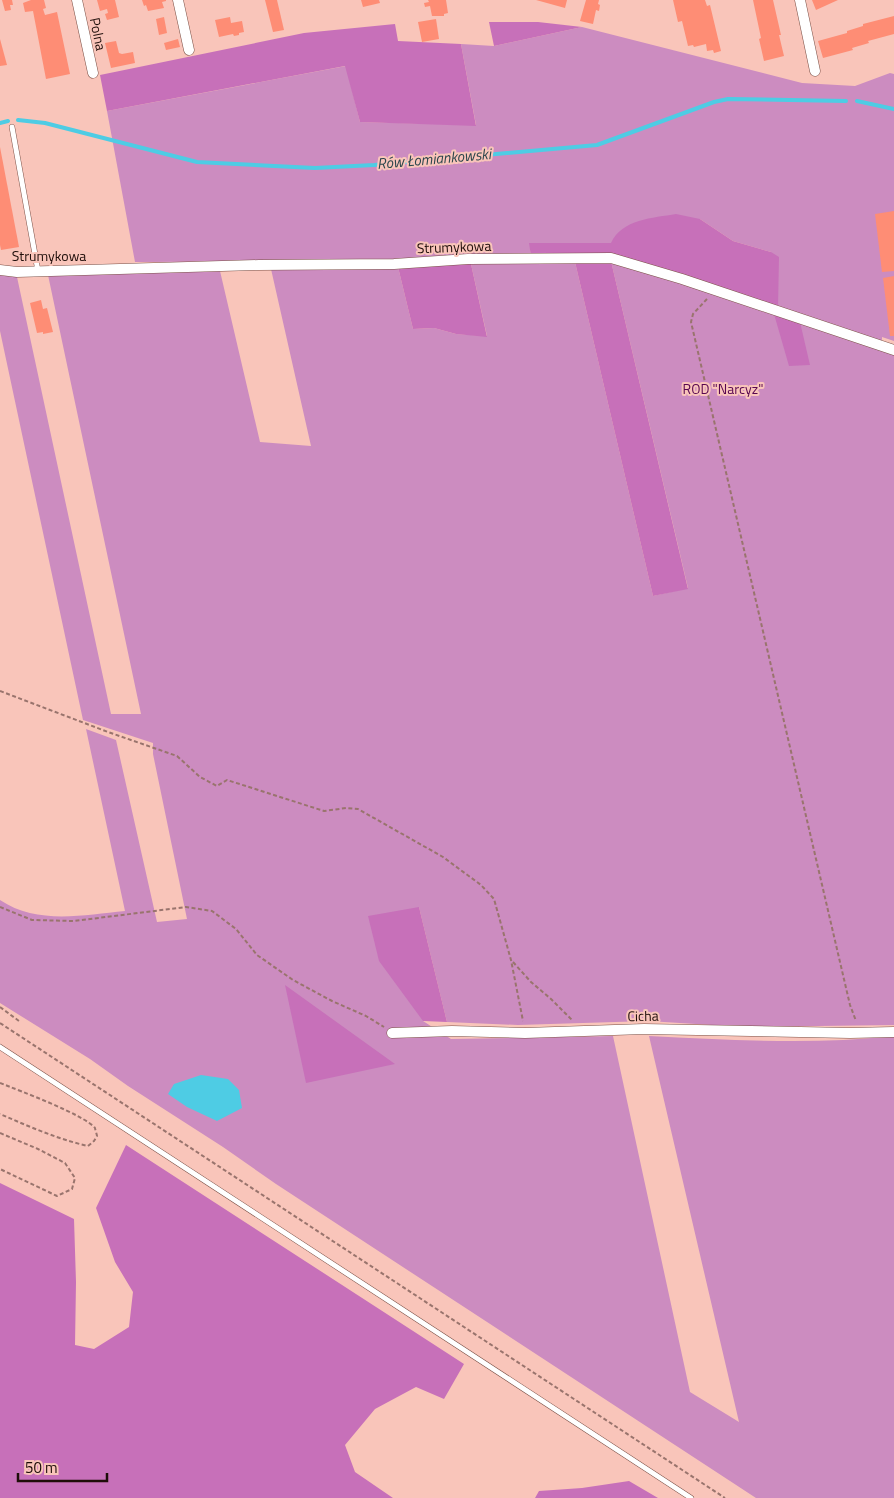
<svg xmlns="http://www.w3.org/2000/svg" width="894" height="1498" font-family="'Titillium Web',sans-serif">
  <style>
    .green { fill: #cc8cc0 }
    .forest { fill: #c770b9 }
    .water { fill: #4ecce4 }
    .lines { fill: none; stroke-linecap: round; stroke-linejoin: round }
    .stream { stroke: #4ecce4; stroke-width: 4 }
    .building { fill: #fe8d75 }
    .service-casing { stroke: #7c5147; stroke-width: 6 }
    .minor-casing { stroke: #7c5147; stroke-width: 11 }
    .path { stroke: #99746d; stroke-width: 2; stroke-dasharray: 4 2.5; stroke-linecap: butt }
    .service { stroke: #fff; stroke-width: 5 }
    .minor { stroke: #fff; stroke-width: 10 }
    .labels { text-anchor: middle; stroke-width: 4; stroke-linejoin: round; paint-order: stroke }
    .street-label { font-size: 14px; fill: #1e0d09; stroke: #f9c5ba }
    .park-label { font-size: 14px; fill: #580650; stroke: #f9c5ba }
    .water-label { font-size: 15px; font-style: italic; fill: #2b464c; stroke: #f9c5ba }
  </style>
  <rect width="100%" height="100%" fill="#f9c5ba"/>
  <!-- green -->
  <g class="green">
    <polygon points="582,27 802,83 855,86 890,73 894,74 894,341 882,337 882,343 778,308 771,252 733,241 700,219 612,243 530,243 531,256 337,261 135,262 107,111 346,66 360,122 476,125 461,44 494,46"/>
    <path d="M611,261L894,353V1025L744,1027L648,1021L518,1025L447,1022L419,907L423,1021L451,1039L613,1036L690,1392L739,1422L649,1036C730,1040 813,1045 894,1036V1498H756L276,1184L223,1147L128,1086L90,1059L0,1003V900C37,925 83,915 125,911L86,729L116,740L157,922L187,919L153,754V743L83,720L0,331V275L17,277L111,714H141L48,275L220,271L260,442L311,446L271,269L398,267L413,329L434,328L456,334L487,336L471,264L575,262L653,596L688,588Z"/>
  </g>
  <!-- forest -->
  <g class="forest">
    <polygon points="489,22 538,22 582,27 494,46"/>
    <polygon points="395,24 398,41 461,44 476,126 360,122 345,66 107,111 100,75 304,33"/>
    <path d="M676,214L700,219L733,241L771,252L779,257L778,308L612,254L531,256L529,243H611C622,219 653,218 676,214Z"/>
    <polygon points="611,261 688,589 653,596 575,262"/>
    <polygon points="471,264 487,337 456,334 434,328 413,329 398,267"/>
    <polygon points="774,314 800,322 810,365 789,366"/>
    <polygon points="419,907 447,1022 423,1021 379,961 368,916"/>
    <polygon points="285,985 395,1064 306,1083"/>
    <polygon points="126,1145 464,1364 444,1399 416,1387 375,1409 345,1445 355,1472 393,1498 397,1498 0,1498 0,1183 74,1219 76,1282 75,1345 94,1349 129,1327 133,1292 115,1262 96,1208"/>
    <polygon points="629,1481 658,1498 535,1498 539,1491 582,1488"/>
  </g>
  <!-- water -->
  <polygon class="water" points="201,1075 228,1079 239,1090 242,1108 217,1121 187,1107 168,1094 174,1084"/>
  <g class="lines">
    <!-- stream -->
    <g class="stream">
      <polyline points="857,101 894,109"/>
      <polyline points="18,120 45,123 197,162 315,168 374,165 597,145 714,102 728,99 846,101"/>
      <polyline points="0,123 8,121"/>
    </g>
  </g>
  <!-- building -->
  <g class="building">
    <polygon points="2,0 12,0 13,5 10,5 11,10 5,11"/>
    <polygon points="31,0 44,0 46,8 43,9 45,15 57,12 70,74 46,79 33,11 25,12 23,3"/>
    <polygon points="97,0 115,0 119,17 107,20 105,14 108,13 107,9 100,11"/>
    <polygon points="142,0 166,0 166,1 162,2 164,8 148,11 146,5 144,6"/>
    <polygon points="265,0 277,0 284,30 273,32"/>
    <polygon points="361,0 379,0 380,3 363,7"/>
    <polygon points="428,0 446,0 448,13 444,14 444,16 432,16 430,6 425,7 424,3 429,2"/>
    <polygon points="536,0 567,0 565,8"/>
    <polygon points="586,0 599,0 598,4 600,5 599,11 596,10 593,24 580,21"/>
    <polygon points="673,0 705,0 707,6 710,5 721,51 714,53 713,50 707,51 706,44 694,47 693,45 688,46 682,21 678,22"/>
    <polygon points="753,0 773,0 781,35 779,35 784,56 764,61 759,39 761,38"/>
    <polygon points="812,0 838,0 816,10"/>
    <polygon points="894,16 894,34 868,41 869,43 852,48 853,50 823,58 818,41 847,33 847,31 863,26 863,24"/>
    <polygon points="164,17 167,33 159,35 156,19"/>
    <polygon points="230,17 231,23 242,21 244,32 239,33 239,35 234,36 233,34 219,37 215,20"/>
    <polygon points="436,19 439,39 422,42 418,22"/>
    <polygon points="0,39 7,65 0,66"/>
    <polygon points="178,39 180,47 166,50 164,43"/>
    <polygon points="116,41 119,53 122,54 133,52 135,63 111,68 105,43"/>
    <polygon points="0,147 19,247 1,250 0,245"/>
    <polygon points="894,211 894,271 882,272 875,214"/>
    <polygon points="894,276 894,336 890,336 883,278"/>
    <polygon points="41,300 43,309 47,308 53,332 43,334 43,332 37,333 30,303"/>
  </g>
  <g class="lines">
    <!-- service casing -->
    <g class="service-casing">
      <g id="service">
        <polyline points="12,127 38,271"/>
        <polyline points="0,1047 691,1498"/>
      </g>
    </g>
    <!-- minor casing -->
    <g class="minor-casing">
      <g id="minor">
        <polyline points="77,0 93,73"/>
        <polyline points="178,0 189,50"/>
        <polyline points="800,0 815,71"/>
        <polyline points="0,270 17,272 259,265 394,264 468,259 611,258 682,279 894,350"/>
        <polyline points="392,1033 452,1031 525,1033 644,1029 850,1033 894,1032"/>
      </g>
    </g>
    <!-- path -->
    <g class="path">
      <polyline points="707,299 693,314 691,322 850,1005 856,1021"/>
      <polyline points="0,691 108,732 177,756 200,777 217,786 227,780 324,811 346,808 358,809 443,857 481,885 494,899 511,960 523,1021"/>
      <polyline points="0,907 32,920 74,921 186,907 212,911 236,929 257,955 293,980 332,1001 366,1016 384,1027"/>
      <polyline points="513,962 531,982 551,999 572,1020"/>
      <polyline points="0,1007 19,1021"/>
      <polyline points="0,1023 725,1498"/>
      <path d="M0,1083C18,1090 85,1115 95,1128C95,1129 97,1135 97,1136L94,1141L88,1146C57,1139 28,1126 0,1114"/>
      <polyline points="0,1133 38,1149 65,1163 75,1178 72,1189 57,1196 0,1169"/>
    </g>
    <!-- service -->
    <use href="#service" class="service"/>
    <!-- minor -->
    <use href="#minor" class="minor"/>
  </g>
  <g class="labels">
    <!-- street labels -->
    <g class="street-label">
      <text transform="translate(98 34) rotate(78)" y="5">Polna</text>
      <text transform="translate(454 247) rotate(-2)" y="5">Strumykowa</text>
      <text x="49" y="261">Strumykowa</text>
      <text transform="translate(643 1016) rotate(-1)" y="5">Cicha</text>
    </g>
    <!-- park labels -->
    <g class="park-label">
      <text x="723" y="394">ROD "Narcyz"</text>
    </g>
    <!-- water labels -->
    <g class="water-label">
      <text transform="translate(434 159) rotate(-5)" y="5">Rów Łomiankowski</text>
    </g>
  </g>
  <!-- scale -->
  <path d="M18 1473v8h89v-8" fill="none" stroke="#1e0d09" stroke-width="2.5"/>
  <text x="25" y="1473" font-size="15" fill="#1e0d09" stroke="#f9c5ba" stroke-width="4" paint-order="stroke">50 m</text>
</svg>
